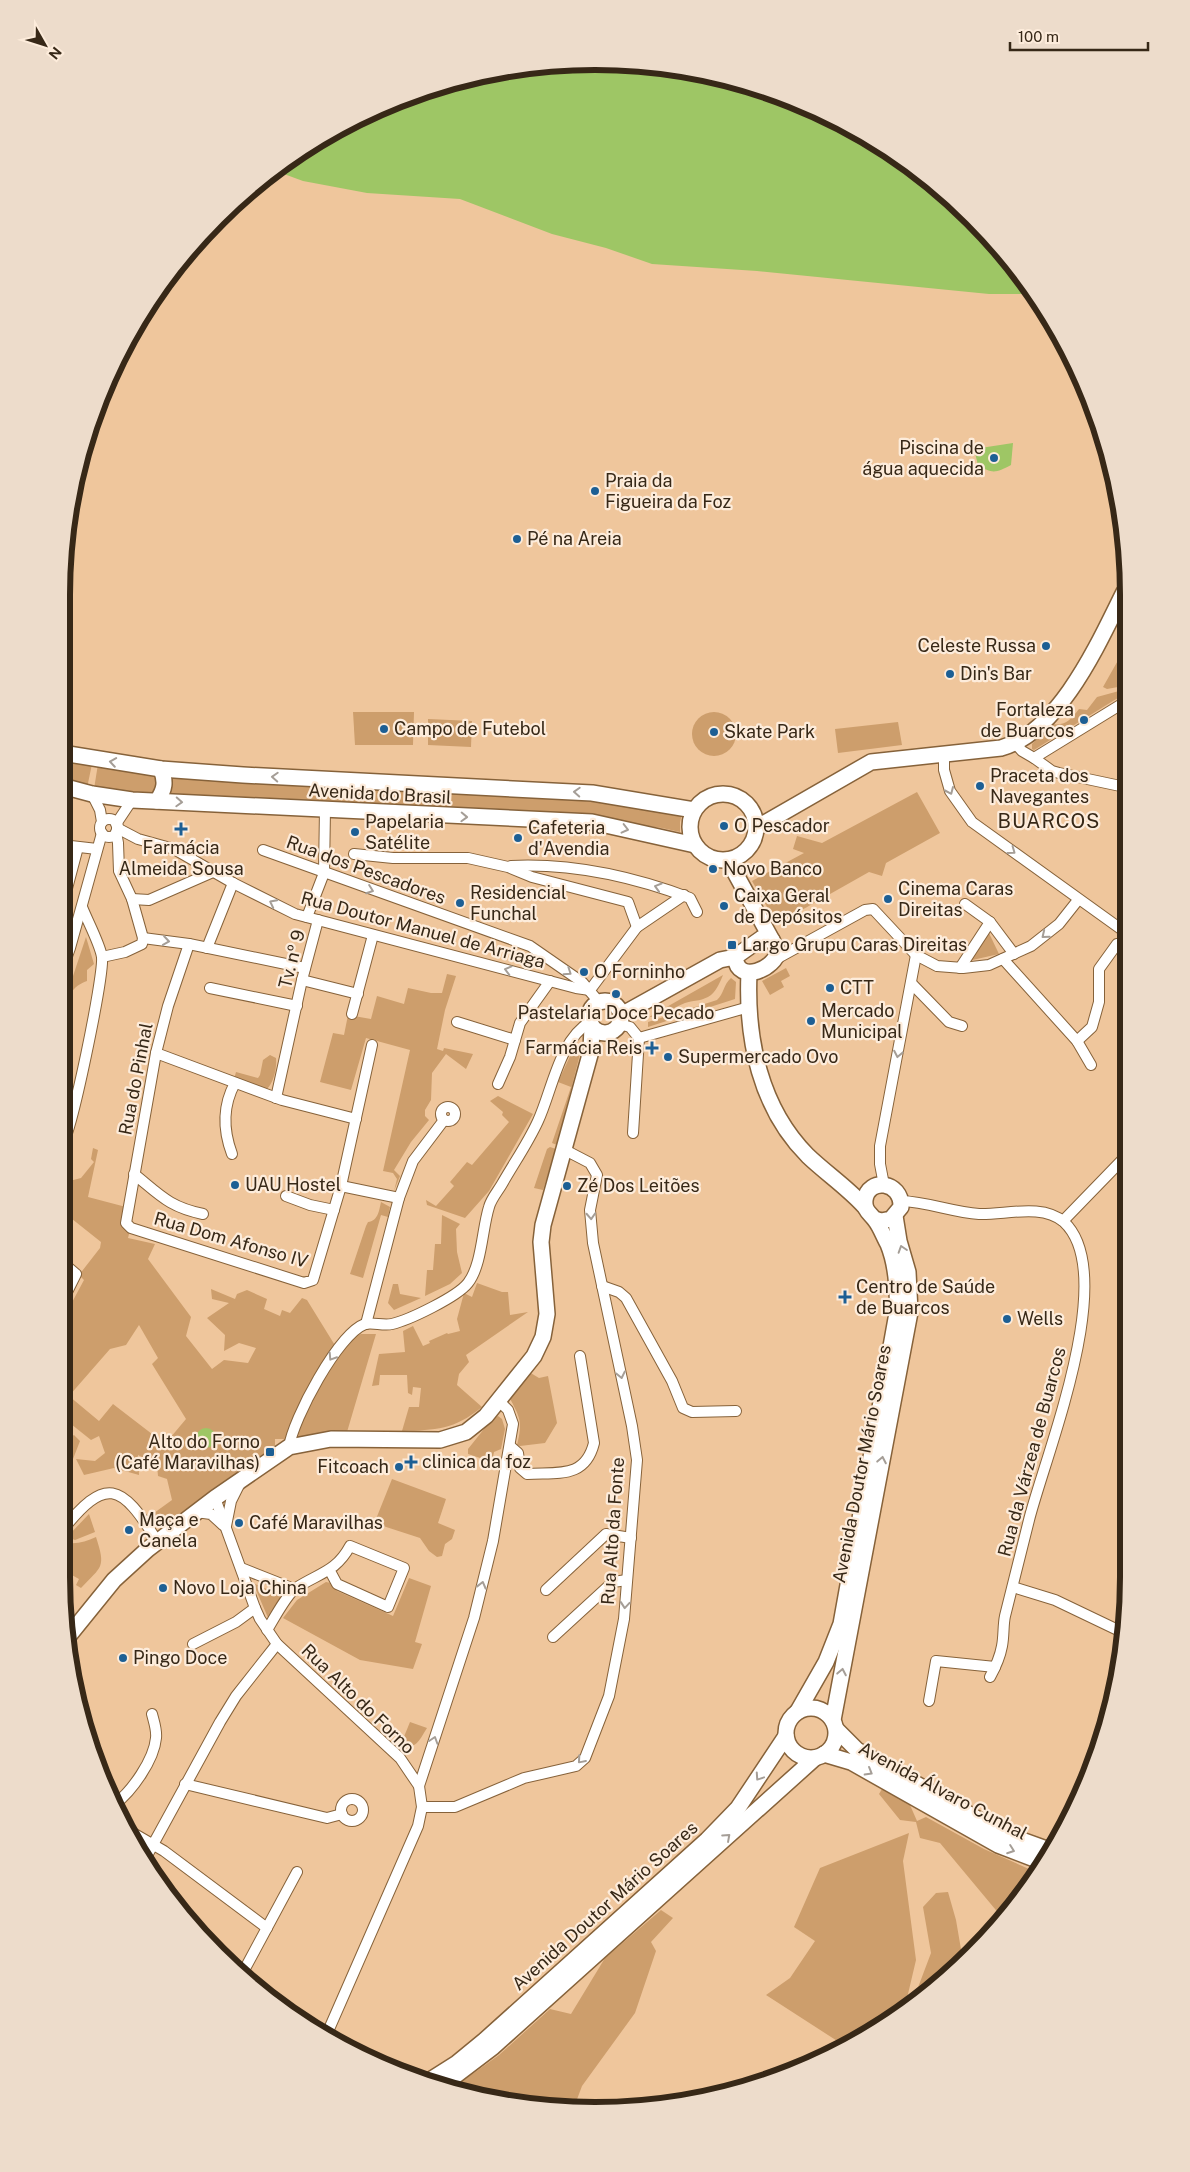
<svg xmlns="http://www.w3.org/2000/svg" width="1190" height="2172" font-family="'Public Sans',sans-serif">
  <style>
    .green { fill: #cd9e6c; fill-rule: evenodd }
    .water { fill: #9ec665 }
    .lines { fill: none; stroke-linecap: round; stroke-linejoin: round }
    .street-casing { stroke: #86623a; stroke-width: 12 }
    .secondary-casing { stroke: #86623a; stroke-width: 18 }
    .street { stroke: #fff; stroke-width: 10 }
    .secondary { stroke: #fff; stroke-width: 15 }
    .oneway { stroke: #a59e97 }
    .poi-dot { fill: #1d5f94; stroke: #fdecdb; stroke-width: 2 }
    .labels { text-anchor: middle; stroke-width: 4.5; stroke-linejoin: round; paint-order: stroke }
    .poi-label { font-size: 18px; fill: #372817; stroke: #fdecdb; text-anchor: start }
    .street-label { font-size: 18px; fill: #372817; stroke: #fdecdb }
    .quarter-label { font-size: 20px; letter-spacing: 1px; fill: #372817; stroke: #fdecdb }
    .rim { fill: none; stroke: #372817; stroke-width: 6 }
  </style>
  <rect width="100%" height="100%" fill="#efc69c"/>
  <!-- green -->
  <g class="green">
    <polygon points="1125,648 1125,665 1119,675 1118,687 1107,689 1103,687"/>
    <path d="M1119,691L1121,696L1034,750L1032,749V744L1052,724C1066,726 1070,720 1079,709L1087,710L1097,697Z"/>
    <polygon points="353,712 414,712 413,745 355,745"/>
    <circle cx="714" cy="734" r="22"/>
    <polygon points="428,719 472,721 471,747 428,745"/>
    <polygon points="898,722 902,745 838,753 835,729"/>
    <polygon points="72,762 92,764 87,788 70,781 66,772 67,766"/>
    <polygon points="98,764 157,775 160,783 153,792 147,794 94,789"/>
    <polygon points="169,775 563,798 682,814 680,822 680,832 662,828 571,815 168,795"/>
    <polygon points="917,792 940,833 886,863 882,876 869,872 777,924 752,881 804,853 793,849 797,836 822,843"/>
    <polygon points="988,931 999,954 968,961"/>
    <path d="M86,937L94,964L87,970V981C72,986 68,997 62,1011V1002L68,991Z"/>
    <polygon points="786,968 790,976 781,981 784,987 770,995 762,981"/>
    <polygon points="447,974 456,976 445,1010 437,1049 443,1051 444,1048 473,1054 466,1069 446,1054 432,1073 431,1100 425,1110 425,1116 429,1120 411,1142 394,1170 400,1176 394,1191 397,1179 393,1173 383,1171 410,1050 366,1038 351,1090 320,1082 333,1033 344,1035 348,1015 371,1019 377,996 404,1004 408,988 431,993 442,993"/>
    <path d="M723,975C720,982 717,990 711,995C703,1001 695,1000 685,1003C674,1007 661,1018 649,1017Z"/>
    <path d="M731,978L736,982L735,999L648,1027V1022L717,1000C724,994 723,985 731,978Z"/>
    <polygon points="576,1050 580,1054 557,1145 552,1143 571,1087 558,1082 571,1054"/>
    <path d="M270,1055L276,1058C277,1067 274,1082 267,1089L234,1079L236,1072L258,1078L260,1075L263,1060Z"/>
    <polygon points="498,1096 533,1114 489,1191 465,1218 427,1205 426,1200 436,1206 454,1186 450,1182 467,1162 472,1165 509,1122 502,1115 503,1112 490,1101"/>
    <polygon points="550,1147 556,1149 543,1190 534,1188 547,1149"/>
    <path d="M93,1148L98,1150L88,1197L126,1207L130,1230L128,1238L155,1244L148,1259L191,1317L186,1336L212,1369L224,1360L248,1363L256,1348L239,1343L224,1351L225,1335L207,1318L229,1303L212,1299L211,1289L235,1299L237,1294L247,1290L267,1299L264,1309L280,1316L282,1310L290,1313L302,1298L307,1300L336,1347L287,1439H275V1447L160,1528L154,1513L172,1500L167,1479L158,1476L157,1465L138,1455L139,1475L114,1468L84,1475L76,1459L95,1461L105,1453L99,1436L91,1440L66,1420L61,1424L62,1321L84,1280L79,1275L100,1248L101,1242L62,1211V1183L81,1178L94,1162L91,1159ZM139,1325L158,1358L152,1364L186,1419L165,1444L113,1404L99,1421L69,1396L110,1349L126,1345Z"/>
    <path d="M381,1202L390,1207L388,1217L381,1215L363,1278L350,1274L366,1226L368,1222C378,1221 379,1211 381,1202Z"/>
    <polygon points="442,1215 460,1224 456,1229 457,1252 462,1273 450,1284 425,1296 427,1270 433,1270 435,1244 441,1244"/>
    <path d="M477,1283L502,1292H508L510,1315L528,1312L466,1355L469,1362L459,1374L457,1385L482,1407C454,1430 436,1430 402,1431L409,1407H419L421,1388L413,1387L412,1395L408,1393L407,1375H380L379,1385L372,1386L379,1354L405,1352L403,1331L413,1326L423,1346L430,1343L429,1341L447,1333L448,1334L460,1331L457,1319L464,1293L472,1297Z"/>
    <polygon points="393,1284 398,1284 400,1294 421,1298 394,1310 388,1303"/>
    <path d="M361,1334H376L347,1432L295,1438C303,1417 333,1350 350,1339C353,1337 358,1336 361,1334Z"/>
    <path d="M529,1372L539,1378L548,1376L557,1423L545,1443L520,1446L517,1445C523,1422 520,1417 509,1397Z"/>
    <polygon points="498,1416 502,1419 505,1429 501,1449 494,1452 492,1462 468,1454 468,1449 492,1419"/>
    <polygon points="61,1435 65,1441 74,1435 80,1441 73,1459 66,1472 61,1472"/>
    <polygon points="392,1479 446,1499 438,1523 455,1530 452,1539 445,1544 442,1556 437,1557 429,1551 420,1538 377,1524 376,1519"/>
    <polygon points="89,1514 95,1532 75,1540 67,1537"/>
    <path d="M96,1537C106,1568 102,1566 81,1588L76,1585L79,1579L61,1569V1544L63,1542C75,1545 85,1542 96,1537Z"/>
    <polygon points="409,1578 431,1586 415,1642 422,1644 413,1669 360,1660 283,1618 297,1600 326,1582 331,1583 337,1591 393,1616"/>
    <polygon points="253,1583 281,1595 287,1591 269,1620"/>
    <path d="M410,1722L427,1728C420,1739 415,1752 401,1744Z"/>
    <polygon points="882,1789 910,1805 917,1821 926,1817 984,1849 1038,1873 1018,1902 995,1927 1000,1915 940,1843 920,1838 916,1822 900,1820 879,1794"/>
    <polygon points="909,1833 903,1861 916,1960 904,2011 891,2021 845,2046 766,1995 790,1978 815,1941 794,1927 820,1868"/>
    <polygon points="948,1892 956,1920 963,1961 947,1978 911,2006 931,1953 923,1907 936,1893"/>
    <polygon points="661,1910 673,1918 651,1942 656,1951 635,2013 582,2086 573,2110 560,2110 450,2090 499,2055 550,2009 571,2014 605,1958"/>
  </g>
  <!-- water -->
  <g class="water">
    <polygon points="560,62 664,66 766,89 862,133 972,217 1035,294 989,294 757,271 652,264 606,248 552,234 460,199 367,193 303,181 273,170 359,116 457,80"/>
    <path d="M1013,443L1011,465C996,473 992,474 978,465L974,449Z"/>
    <circle cx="206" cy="1438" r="10"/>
  </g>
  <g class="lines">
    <!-- street casing -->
    <g class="street-casing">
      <g id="street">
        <polyline points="1015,743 1022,751 1034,758 1125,702"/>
        <polyline points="944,754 944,770 950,791 972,822 1125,932"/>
        <polyline points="1034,758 1052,771 1059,773 1125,787"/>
        <polyline points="92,794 100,810 102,822"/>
        <circle cx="109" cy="828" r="9"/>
        <polyline points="116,824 132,800"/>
        <polyline points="117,828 138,839 174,849 233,883 295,914 576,988 590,990"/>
        <polyline points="116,832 118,843 119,871 132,899 143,938"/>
        <polyline points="62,845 97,849"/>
        <polyline points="263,850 530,946 582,982 599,1002"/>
        <polyline points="354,854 393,858 468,858 508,867 532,877 628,902 637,927"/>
        <path d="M511,866C572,863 634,877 690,898L697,912"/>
        <polyline points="65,896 78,847"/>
        <polyline points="132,899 149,900 213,872"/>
        <polyline points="965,904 990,922 1014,954"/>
        <polyline points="307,917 324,873 325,809"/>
        <polyline points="143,938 189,944 305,968"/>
        <polyline points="189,944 168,1006 156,1053 126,1223 131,1228 304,1283 313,1280 341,1186 372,1045"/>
        <polyline points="207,948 233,883"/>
        <polyline points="102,957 125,952 142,944 143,938"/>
        <polyline points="776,959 865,910 873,909 916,955 937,966 963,968 989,965 1031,946 1059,924 1078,900"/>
        <polyline points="1003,959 1077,1041 1091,1065"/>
        <polyline points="960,968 990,922"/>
        <polyline points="62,970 70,948 102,833"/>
        <polyline points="302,980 358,994"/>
        <polyline points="911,983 949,1022 962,1026"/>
        <polyline points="210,988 297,1006"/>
        <polyline points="590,990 637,927 684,895"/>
        <polyline points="352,1014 373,935"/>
        <polyline points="457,1022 515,1040"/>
        <polyline points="619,1024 630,1027 639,1038 633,1133"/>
        <polyline points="639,1038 749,1007"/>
        <polyline points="1077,1041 1092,1027 1099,1002 1099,969 1117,944"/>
        <polyline points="156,1053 282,1100 356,1119"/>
        <polyline points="498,1084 510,1057 520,1023 550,981"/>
        <polyline points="276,1098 302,980 318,920"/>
        <circle cx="448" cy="1114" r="7"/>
        <path d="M62,1145C71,1136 104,976 102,957C100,944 87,920 82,907"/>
        <path d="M232,1154C223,1130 223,1105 235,1083"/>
        <path d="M134,1174C160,1195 169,1207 203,1214"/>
        <polyline points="884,1185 880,1164 880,1146 916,955"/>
        <polyline points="341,1186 399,1198"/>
        <polyline points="286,1196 310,1205 334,1210"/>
        <path d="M901,1201C928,1202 952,1212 979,1214C1005,1215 1042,1203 1064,1222C1120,1274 1045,1456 1029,1520C1021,1552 1013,1584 1005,1616C1003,1625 1004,1636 1002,1646C1000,1657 995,1668 990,1677"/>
        <polyline points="1063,1221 1126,1156"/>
        <polyline points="602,1286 619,1292 626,1298 672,1381 683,1408 692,1412 736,1411"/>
        <polyline points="62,1302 76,1274 62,1262"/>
        <polyline points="366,1324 399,1198 413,1161 444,1120"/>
        <path d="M510,1446L518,1453L520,1468L527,1474C558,1472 585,1479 594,1443L580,1356"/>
        <path d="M289,1447C293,1419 338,1334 365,1324C373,1322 383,1326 392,1324C409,1320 457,1297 468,1283C482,1265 482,1229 489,1207C491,1199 498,1191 502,1184C514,1163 528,1143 538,1121C552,1091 559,1040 590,1022"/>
        <polyline points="215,1498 255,1608 260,1619 277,1644 400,1758 419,1786 422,1807 418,1826 326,2036"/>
        <polyline points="196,1512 211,1514 223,1525"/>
        <polyline points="226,1526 231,1501 240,1483"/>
        <path d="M61,1532C106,1475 121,1483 157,1541"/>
        <polyline points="241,1568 294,1589"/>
        <polyline points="1013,1587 1055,1600 1124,1633"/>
        <polyline points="546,1590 606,1534 631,1538"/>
        <path d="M267,1630C274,1619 286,1595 296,1588C319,1573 336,1572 350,1546L404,1568L388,1607L337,1584L330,1571"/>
        <polyline points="553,1637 613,1582 627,1580"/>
        <polyline points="193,1644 236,1622 255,1608"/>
        <polyline points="929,1701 936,1661 995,1667"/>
        <polyline points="185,1784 327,1818 342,1814"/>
        <polyline points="419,1786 474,1618 493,1541 513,1424 508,1410 499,1401"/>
        <circle cx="352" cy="1810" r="11"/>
        <path d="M115,1804C132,1791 154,1760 156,1738C157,1730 154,1722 152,1714"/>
        <polyline points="422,1807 455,1807 524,1778 576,1766 585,1758 609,1696 624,1619 637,1460 632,1426 593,1243 590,1210 597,1175 590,1163 565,1150"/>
        <polyline points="126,1829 164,1851 267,1928"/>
        <polyline points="144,1861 220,1722 236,1696 277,1644"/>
        <polyline points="241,1976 297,1872"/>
      </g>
    </g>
    <!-- secondary casing -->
    <g class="secondary-casing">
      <g id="secondary">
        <polyline points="62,753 161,769 243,775 592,793 694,810"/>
        <polyline points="62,786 92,794 132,800 592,822 695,845"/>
        <circle cx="723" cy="827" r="33"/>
        <path d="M157,801C165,789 166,782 161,769"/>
        <path d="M756,828L871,762L1001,748C1060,732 1099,642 1124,592"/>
        <path d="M728,860L778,951C776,968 738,986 735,957"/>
        <polyline points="735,957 762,938 772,940"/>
        <path d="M749,973C746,1039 760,1108 808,1156C827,1174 848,1188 865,1207"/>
        <circle cx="605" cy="1017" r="16"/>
        <polyline points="621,1015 720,960 735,957"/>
        <polyline points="67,1638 114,1580 148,1549 215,1498 289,1447 331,1439 440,1440 466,1432 486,1416 534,1356 543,1337 547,1314 541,1242 543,1225 591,1051 592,1026"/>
        <circle cx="811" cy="1733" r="25"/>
        <path d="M798,1711L826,1662L841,1624L897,1313C898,1290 897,1266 888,1244C884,1237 880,1226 875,1220C870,1213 864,1211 865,1200C868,1177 902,1181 901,1207L891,1219L881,1221L875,1219"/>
        <polyline points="833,1720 910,1312 908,1272 899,1241 895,1216"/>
        <polyline points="836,1729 857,1750 1002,1833 1052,1851"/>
        <polyline points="824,1754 851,1762 998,1845 1045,1863"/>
        <polyline points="427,2082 457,2063 485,2040 707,1840 738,1808 786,1736"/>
        <polyline points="447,2082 493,2047 815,1758"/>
      </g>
    </g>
    <!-- street -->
    <use href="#street" class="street"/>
    <!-- secondary -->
    <use href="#secondary" class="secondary"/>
  </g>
  <!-- one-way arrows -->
  <defs><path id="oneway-chevron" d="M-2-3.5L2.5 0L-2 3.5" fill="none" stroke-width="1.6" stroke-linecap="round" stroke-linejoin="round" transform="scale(1.25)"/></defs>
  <g class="oneway">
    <use href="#oneway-chevron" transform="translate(113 762) rotate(-171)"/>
    <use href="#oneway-chevron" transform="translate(275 777) rotate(-177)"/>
    <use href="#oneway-chevron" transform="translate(950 791) rotate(66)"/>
    <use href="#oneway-chevron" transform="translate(577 792) rotate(-177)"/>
    <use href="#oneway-chevron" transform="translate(179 802) rotate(3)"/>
    <use href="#oneway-chevron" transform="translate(464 817) rotate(2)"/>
    <use href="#oneway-chevron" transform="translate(625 829) rotate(14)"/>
    <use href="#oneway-chevron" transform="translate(1012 851) rotate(36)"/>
    <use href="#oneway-chevron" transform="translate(658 887) rotate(-163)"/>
    <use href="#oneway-chevron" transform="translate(370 890) rotate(20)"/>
    <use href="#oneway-chevron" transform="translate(273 903) rotate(-153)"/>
    <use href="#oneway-chevron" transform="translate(1045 935) rotate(141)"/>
    <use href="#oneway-chevron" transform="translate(166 941) rotate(8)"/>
    <use href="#oneway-chevron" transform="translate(508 970) rotate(-165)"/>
    <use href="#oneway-chevron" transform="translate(568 972) rotate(34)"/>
    <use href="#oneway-chevron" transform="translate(898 1054) rotate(101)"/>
    <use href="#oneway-chevron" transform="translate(591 1216) rotate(87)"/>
    <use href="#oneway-chevron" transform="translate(902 1249) rotate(-108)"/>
    <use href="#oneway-chevron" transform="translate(332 1357) rotate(123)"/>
    <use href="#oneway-chevron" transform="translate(621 1375) rotate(78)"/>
    <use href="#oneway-chevron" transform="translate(882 1460) rotate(-79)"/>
    <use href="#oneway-chevron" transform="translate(482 1585) rotate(-76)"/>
    <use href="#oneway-chevron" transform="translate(625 1605) rotate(95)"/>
    <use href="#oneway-chevron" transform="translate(842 1672) rotate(-79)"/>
    <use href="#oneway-chevron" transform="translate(434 1740) rotate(-72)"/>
    <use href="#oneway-chevron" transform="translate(581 1760) rotate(131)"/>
    <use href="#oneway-chevron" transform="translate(869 1772) rotate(30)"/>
    <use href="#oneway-chevron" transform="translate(759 1777) rotate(124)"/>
    <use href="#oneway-chevron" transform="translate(727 1837) rotate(-42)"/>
    <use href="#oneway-chevron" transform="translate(1011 1850) rotate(20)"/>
  </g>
  <!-- markers -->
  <g class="poi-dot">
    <circle cx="994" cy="458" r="5"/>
    <circle cx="595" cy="491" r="5"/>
    <circle cx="517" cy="539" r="5"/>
    <circle cx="1046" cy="646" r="5"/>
    <circle cx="950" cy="674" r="5"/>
    <circle cx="1084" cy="720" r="5"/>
    <circle cx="384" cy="729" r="5"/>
    <circle cx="714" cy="732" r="5"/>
    <circle cx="980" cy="786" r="5"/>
    <circle cx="724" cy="826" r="5"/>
    <path d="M178.5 821.5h5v5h5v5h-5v5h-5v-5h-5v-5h5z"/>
    <circle cx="355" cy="832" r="5"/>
    <circle cx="518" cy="838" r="5"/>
    <circle cx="713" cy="869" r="5"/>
    <circle cx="888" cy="899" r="5"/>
    <circle cx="460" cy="903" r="5"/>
    <circle cx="724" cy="906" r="5"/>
    <rect x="727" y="940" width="10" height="10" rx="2.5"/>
    <circle cx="584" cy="972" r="5"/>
    <circle cx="830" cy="988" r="5"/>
    <circle cx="616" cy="994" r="5"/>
    <circle cx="811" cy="1021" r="5"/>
    <path d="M649.5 1040.5h5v5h5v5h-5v5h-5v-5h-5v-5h5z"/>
    <circle cx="668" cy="1057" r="5"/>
    <circle cx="235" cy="1185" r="5"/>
    <circle cx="567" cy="1186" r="5"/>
    <path d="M842.5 1289.5h5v5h5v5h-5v5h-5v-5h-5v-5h5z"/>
    <circle cx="1007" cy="1319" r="5"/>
    <rect x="265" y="1447" width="10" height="10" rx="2.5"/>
    <path d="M408.5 1454.5h5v5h5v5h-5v5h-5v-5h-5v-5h5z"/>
    <circle cx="399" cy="1467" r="5"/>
    <circle cx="239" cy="1523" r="5"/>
    <circle cx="129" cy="1530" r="5"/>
    <circle cx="163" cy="1588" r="5"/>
    <circle cx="123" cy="1658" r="5"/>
  </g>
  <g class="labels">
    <!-- poi labels -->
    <g class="poi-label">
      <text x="984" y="454" text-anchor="end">Piscina de<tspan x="984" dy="21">água aquecida</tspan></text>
      <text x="605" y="487">Praia da<tspan x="605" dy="21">Figueira da Foz</tspan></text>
      <text x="527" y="545">Pé na Areia</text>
      <text x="1036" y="652" text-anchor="end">Celeste Russa</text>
      <text x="960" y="680">Din's Bar</text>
      <text x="1074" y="716" text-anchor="end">Fortaleza<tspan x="1074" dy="21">de Buarcos</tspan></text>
      <text x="394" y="735">Campo de Futebol</text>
      <text x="724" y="738">Skate Park</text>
      <text x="990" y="782">Praceta dos<tspan x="990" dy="21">Navegantes</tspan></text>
      <text x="365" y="828">Papelaria<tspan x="365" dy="21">Satélite</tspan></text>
      <text x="734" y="832">O Pescador</text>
      <text x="528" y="834">Cafeteria<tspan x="528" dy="21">d'Avendia</tspan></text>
      <text x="181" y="854" text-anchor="middle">Farmácia<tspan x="181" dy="21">Almeida Sousa</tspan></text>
      <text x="723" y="875">Novo Banco</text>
      <text x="898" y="895">Cinema Caras<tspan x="898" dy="21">Direitas</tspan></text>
      <text x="470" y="899">Residencial<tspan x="470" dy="21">Funchal</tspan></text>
      <text x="734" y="902">Caixa Geral<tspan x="734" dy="21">de Depósitos</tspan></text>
      <text x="742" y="951">Largo Grupu Caras Direitas</text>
      <text x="594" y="978">O Forninho</text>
      <text x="840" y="994">CTT</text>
      <text x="821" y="1017">Mercado<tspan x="821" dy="21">Municipal</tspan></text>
      <text x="616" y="1019" text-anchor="middle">Pastelaria Doce Pecado</text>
      <text x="642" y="1054" text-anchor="end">Farmácia Reis</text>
      <text x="678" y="1063">Supermercado Ovo</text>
      <text x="245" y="1191">UAU Hostel</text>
      <text x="577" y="1192">Zé Dos Leitões</text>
      <text x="856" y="1293">Centro de Saúde<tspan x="856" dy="21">de Buarcos</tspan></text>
      <text x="1017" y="1325">Wells</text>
      <text x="260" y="1448" text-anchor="end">Alto do Forno<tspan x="260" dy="21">(Café Maravilhas)</tspan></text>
      <text x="422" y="1468">clinica da foz</text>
      <text x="389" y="1473" text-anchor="end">Fitcoach</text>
      <text x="139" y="1526">Maça e<tspan x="139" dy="21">Canela</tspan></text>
      <text x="249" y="1529">Café Maravilhas</text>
      <text x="173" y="1594">Novo Loja China</text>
      <text x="133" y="1664">Pingo Doce</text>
    </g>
    <!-- street labels -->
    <g class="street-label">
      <text transform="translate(380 794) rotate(3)" y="6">Avenida do Brasil</text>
      <text transform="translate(366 870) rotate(20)" y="6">Rua dos Pescadores</text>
      <text transform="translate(423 930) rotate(15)" y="6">Rua Doutor Manuel de Arriaga</text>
      <text transform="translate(292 959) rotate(-76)" y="6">Tv. nº 9</text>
      <text transform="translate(136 1079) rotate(-79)" y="6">Rua do Pinhal</text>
      <text transform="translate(231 1240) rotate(16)" y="6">Rua Dom Afonso IV</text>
      <text transform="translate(1032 1452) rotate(-75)" y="6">Rua da Várzea de Buarcos</text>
      <text transform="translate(862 1464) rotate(-79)" y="6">Avenida Doutor Mário Soares</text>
      <text transform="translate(613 1531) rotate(-86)" y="6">Rua Alto da Fonte</text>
      <text transform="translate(358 1699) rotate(44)" y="6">Rua Alto do Forno</text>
      <text transform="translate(943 1791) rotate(28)" y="6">Avenida Álvaro Cunhal</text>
      <text transform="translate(605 1906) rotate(-42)" y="6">Avenida Doutor Mário Soares</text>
    </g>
    <!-- quarter labels -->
    <g class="quarter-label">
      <text x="1049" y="828">BUARCOS</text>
    </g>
  </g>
  <!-- crop -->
  <path d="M0 0H1190V2172H0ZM595 70H595A525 525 0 0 1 1120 595V1577A525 525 0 0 1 595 2102H595A525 525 0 0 1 70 1577V595A525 525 0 0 1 595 70Z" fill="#eddccb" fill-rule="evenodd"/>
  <path class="rim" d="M595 70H595A525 525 0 0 1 1120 595V1577A525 525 0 0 1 595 2102H595A525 525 0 0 1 70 1577V595A525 525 0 0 1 595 70Z"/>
  <!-- north arrow -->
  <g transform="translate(45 45) rotate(129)" stroke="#fdecdb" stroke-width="4" paint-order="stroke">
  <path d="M0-4L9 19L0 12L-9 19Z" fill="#372817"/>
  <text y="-8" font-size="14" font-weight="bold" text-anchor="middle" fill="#372817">N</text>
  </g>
  <!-- scale -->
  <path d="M1010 42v8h138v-8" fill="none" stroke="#372817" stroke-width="2.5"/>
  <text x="1018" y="42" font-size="15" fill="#372817" stroke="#fdecdb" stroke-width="4" paint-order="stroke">100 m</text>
</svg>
